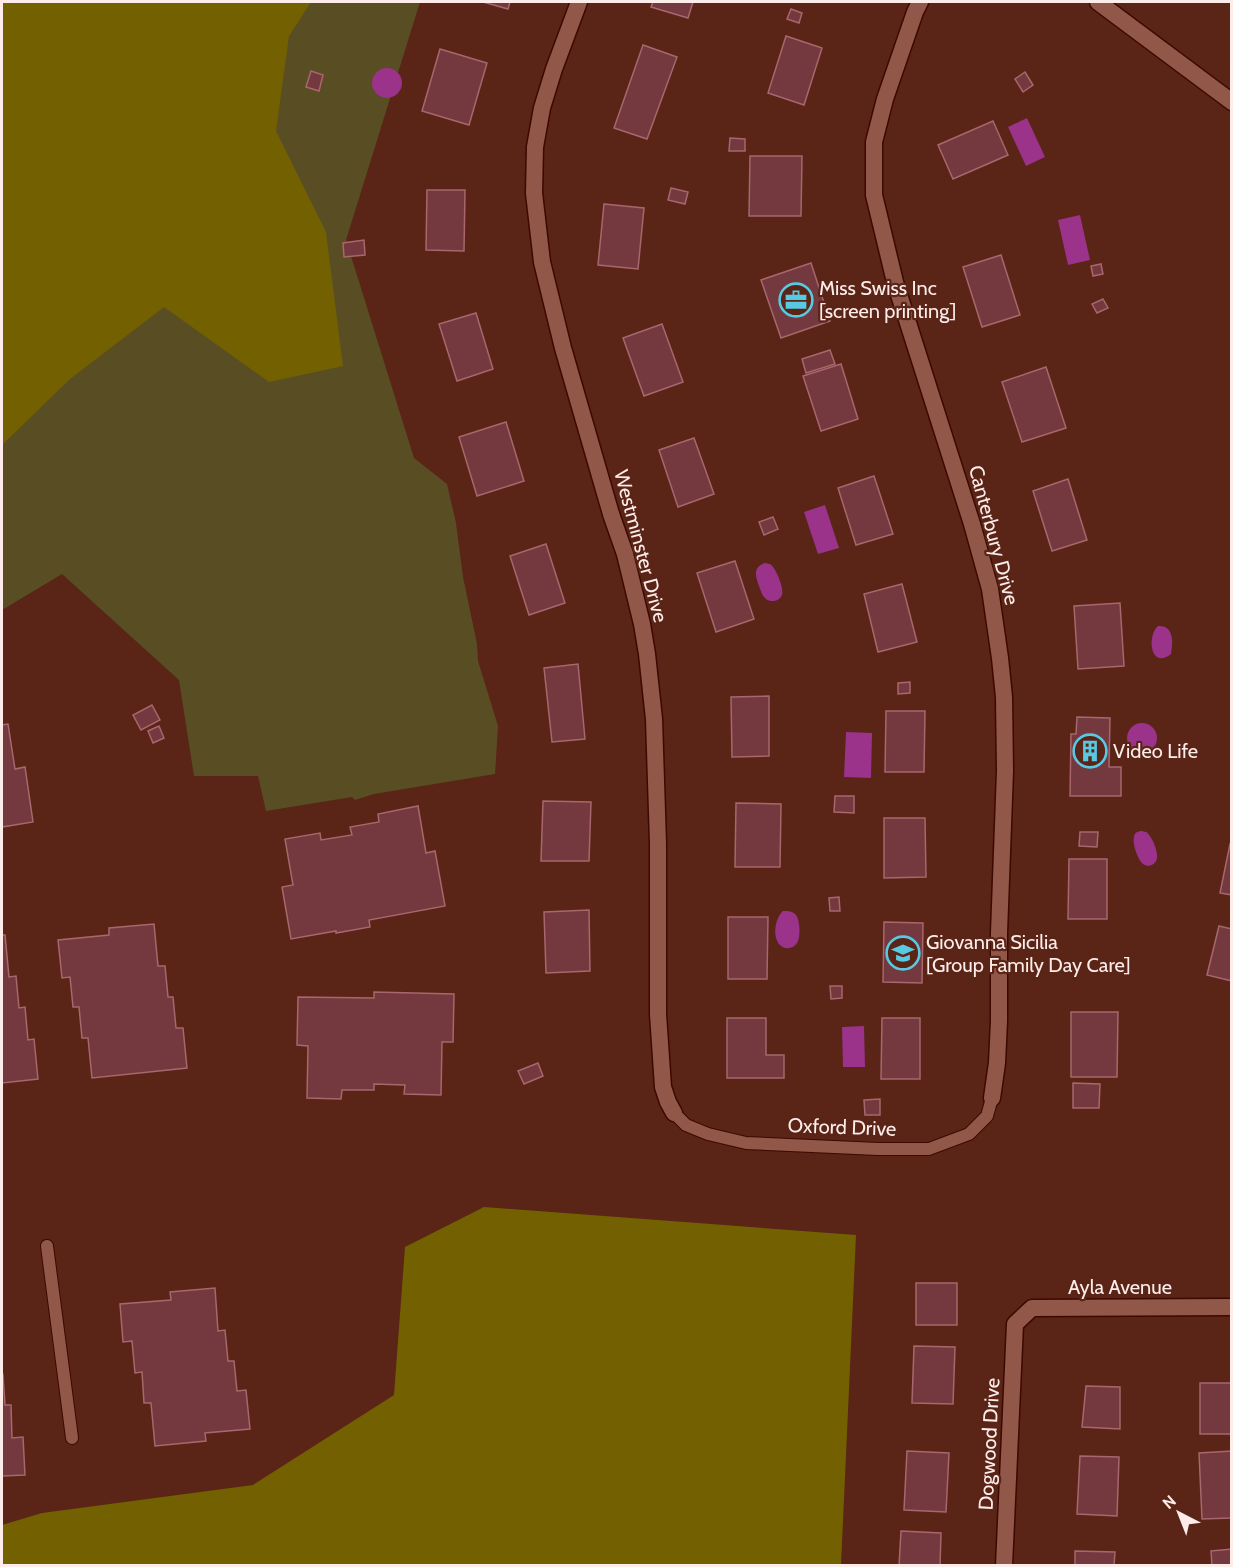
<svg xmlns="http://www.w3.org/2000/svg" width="1233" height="1567" font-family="Cabin,sans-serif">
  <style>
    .green { fill: #594e23 }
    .forest { fill: #736000 }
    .water { fill: #9a3389 }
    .building { fill: #73393f; stroke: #a7676c; stroke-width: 1.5 }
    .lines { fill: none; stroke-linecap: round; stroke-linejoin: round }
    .service-casing { stroke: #3c0900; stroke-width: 14 }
    .minor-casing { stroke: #3c0900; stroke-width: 19 }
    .tertiary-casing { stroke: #3c0900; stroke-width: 19 }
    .service { stroke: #915748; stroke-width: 12 }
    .minor { stroke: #915748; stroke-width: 16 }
    .tertiary { stroke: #915748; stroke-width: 16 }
    .labels { text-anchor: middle; stroke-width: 4.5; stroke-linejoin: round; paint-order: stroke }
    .poi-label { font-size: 20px; fill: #fcedea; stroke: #5a2417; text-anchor: start }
    .street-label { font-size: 20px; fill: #fcedea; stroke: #5a2417 }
  </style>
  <rect width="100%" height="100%" fill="#5a2417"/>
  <!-- green -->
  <polygon class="green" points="2,2 420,2 346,240 414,458 447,484 456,523 463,577 477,644 478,661 498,726 495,774 374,794 355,800 352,797 266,811 258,776 194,776 179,680 62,574 2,610"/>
  <!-- forest -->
  <g class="forest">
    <polygon points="2,2 311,2 289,36 276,131 326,232 343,366 269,382 164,307 70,379 2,445"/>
    <polygon points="484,1207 856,1235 841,1565 2,1565 2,1525 42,1513 253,1485 394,1395 405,1247"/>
  </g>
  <!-- water -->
  <g class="water">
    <circle cx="387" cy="83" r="15"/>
    <polygon points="1027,118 1045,157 1026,166 1008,127"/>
    <polygon points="1080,215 1090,260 1068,265 1058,220"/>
    <polygon points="825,505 839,548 818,554 804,512"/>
    <path d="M765,563C769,564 770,563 773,567C777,572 784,588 782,595C780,601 771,603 766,599C762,596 761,591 759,586C755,576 753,567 765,563Z"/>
    <path d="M1158,626C1174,625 1173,642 1171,654C1151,670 1146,637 1158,626Z"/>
    <circle cx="1142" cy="738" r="15"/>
    <polygon points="846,732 872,733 871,778 844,777"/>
    <path d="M1141,831C1145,832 1147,831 1149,835C1153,839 1158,852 1157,858C1156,865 1148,868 1143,864C1138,860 1132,843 1134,837C1135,832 1137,832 1141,831Z"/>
    <path d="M783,911C788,911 793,911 796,915C800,920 801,938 797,943C793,949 785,950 780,945C772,937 775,918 783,911Z"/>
    <polygon points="864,1026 865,1067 843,1067 842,1027"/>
  </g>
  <!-- building -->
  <g class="building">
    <polygon points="483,2 510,2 508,9"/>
    <polygon points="653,2 693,2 688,18 651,7"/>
    <polygon points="791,9 802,13 799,23 787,19"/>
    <polygon points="786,36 822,48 804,105 768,93"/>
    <polygon points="643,45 677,57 647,139 614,128"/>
    <polygon points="440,49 487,63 469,125 422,111"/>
    <polygon points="311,71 323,75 319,91 306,87"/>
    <polygon points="1025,72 1033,85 1023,92 1015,79"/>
    <polygon points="993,121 1008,155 953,179 938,145"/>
    <polygon points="730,138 745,139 745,151 729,151"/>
    <polygon points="750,156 802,156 801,216 749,216"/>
    <polygon points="671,188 688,192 685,204 668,200"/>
    <polygon points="427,190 465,190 464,251 426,250"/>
    <polygon points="604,204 644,208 638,269 598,265"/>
    <polygon points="364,240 365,255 344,257 343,243"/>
    <polygon points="1001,255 1020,315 982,327 963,267"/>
    <polygon points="811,263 830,321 781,338 761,280"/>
    <polygon points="1101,264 1103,274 1093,276 1091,266"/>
    <polygon points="1103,299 1108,308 1097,313 1092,304"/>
    <polygon points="476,313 493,369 457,381 439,324"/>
    <polygon points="662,324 683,382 644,396 623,338"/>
    <polygon points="830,350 835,364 806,373 802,359"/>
    <polygon points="841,364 858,419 821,431 803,376"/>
    <polygon points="1046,367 1066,428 1022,442 1002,382"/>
    <polygon points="506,422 524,481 477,496 459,437"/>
    <polygon points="694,438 714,494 678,507 659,450"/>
    <polygon points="874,476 893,534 856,545 838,488"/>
    <polygon points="1068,479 1087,540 1052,551 1033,491"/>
    <polygon points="773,517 778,529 764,535 759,522"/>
    <polygon points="546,544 565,603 529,615 510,556"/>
    <polygon points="735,561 754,619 716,632 697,573"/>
    <polygon points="902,584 917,642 878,652 864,594"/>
    <polygon points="1120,603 1124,666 1078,669 1074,606"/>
    <polygon points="578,664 585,739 552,742 544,668"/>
    <polygon points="910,682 910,693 898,694 898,683"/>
    <polygon points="769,696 769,756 732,757 731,697"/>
    <polygon points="152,705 160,720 141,730 133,715"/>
    <polygon points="886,711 925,711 924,772 885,772"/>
    <polygon points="1077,717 1110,718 1109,767 1121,767 1121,796 1070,796 1071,734 1076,734"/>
    <polygon points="8,724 15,769 25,767 33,822 2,827 2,725"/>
    <polygon points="159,726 164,738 153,743 148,731"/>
    <polygon points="835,796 854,796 854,813 834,812"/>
    <polygon points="543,801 591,802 589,861 541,861"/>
    <polygon points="736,803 781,804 780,867 735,867"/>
    <polygon points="418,806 426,853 435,851 445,906 369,920 370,927 336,933 336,931 291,939 282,887 293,885 285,839 320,833 321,840 352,835 350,827 379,822 378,814"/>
    <polygon points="884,818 925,818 926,877 884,878"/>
    <polygon points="1080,832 1098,832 1097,847 1079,846"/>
    <polygon points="1230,844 1232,845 1232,895 1220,893"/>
    <polygon points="1069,859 1107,859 1107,919 1068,919"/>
    <polygon points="839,897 840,911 830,911 829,898"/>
    <polygon points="589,910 590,971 546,973 544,912"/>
    <polygon points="728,917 768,917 767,979 728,979"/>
    <polygon points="884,922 923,923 922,983 883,982"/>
    <polygon points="154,924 158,966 165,966 168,997 173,997 176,1028 183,1028 187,1068 92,1078 88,1038 82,1038 79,1007 73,1007 70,977 62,978 58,940 109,935 109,928"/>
    <polygon points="1219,926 1232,929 1232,981 1207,975"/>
    <polygon points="2,935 5,935 9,977 16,976 19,1008 25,1007 28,1040 34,1039 38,1079 2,1083"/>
    <polygon points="830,986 842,986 842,998 831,999"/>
    <polygon points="374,992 454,994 453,1042 442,1042 441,1095 404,1094 405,1085 374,1084 374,1090 342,1090 341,1099 307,1098 308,1046 297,1045 298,997 374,998"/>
    <polygon points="1071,1012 1118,1012 1117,1077 1071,1077"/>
    <polygon points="727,1018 766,1018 766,1055 784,1055 784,1078 727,1078"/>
    <polygon points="882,1018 920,1018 920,1079 881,1079"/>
    <polygon points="538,1063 543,1076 524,1084 518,1071"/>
    <polygon points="1073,1083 1100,1084 1099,1108 1073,1108"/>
    <polygon points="880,1099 880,1115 865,1115 864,1100"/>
    <rect x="916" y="1283" width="41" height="42"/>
    <polygon points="215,1288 218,1331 225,1330 228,1361 234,1361 237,1391 246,1390 250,1429 205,1433 206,1441 155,1446 151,1403 144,1403 142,1372 135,1373 132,1341 123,1342 120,1304 171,1300 170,1292"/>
    <polygon points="914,1346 955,1347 953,1404 912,1403"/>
    <polygon points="3,1375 5,1405 11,1405 12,1438 23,1437 25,1475 2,1476 2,1376"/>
    <rect x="1200" y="1383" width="32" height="51"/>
    <polygon points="1086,1386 1120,1387 1120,1429 1082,1427"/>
    <polygon points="907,1451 949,1453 946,1512 904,1510"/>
    <polygon points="1232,1451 1232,1518 1202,1519 1199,1453"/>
    <polygon points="1080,1456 1119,1457 1117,1516 1077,1514"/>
    <polygon points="901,1531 941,1533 940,1566 899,1566"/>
    <polygon points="1232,1549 1232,1566 1212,1566 1211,1551"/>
    <polygon points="1075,1551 1115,1552 1114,1566 1075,1566"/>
  </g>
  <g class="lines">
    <!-- service casing -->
    <g class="service-casing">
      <g id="service">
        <polyline points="674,1113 686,1125 708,1134 746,1143 878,1149 929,1149 969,1134 987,1116 992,1098"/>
        <polyline points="47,1246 72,1438"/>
      </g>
    </g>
    <!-- minor casing -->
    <g class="minor-casing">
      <g id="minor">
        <polyline points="579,2 554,69 542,108 535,147 534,193 542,262 563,348 611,514 625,554 642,624 647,654 654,719 658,843 658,1014 663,1087 668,1102 674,1113"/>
        <polyline points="920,2 915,12 885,99 874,142 874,195 895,282 972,524 990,589 1000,658 1004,697 1005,771 999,933 999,1021 997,1063 992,1098"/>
        <polyline points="1004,1566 1015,1324 1032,1308 1232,1307"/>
      </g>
    </g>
    <!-- tertiary casing -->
    <g class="tertiary-casing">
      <polyline id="tertiary" points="1098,2 1232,102"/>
    </g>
    <!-- service -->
    <use href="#service" class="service"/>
    <!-- minor -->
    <use href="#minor" class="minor"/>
    <!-- tertiary -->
    <use href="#tertiary" class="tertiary"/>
  </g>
  <!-- icons -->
  <defs>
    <g id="office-ring" transform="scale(1.725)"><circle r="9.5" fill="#5a2417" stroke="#57c9e2" stroke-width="1.5"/><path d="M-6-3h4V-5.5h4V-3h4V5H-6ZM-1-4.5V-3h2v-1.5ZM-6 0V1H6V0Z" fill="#57c9e2"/></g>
    <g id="building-ring" transform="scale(1.725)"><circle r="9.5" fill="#5a2417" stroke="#57c9e2" stroke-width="1.5"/><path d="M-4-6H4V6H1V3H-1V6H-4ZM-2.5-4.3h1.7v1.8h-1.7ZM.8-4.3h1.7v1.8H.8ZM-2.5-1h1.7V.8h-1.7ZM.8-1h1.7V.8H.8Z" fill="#57c9e2"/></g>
    <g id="school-ring" transform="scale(1.725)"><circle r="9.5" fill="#5a2417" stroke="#57c9e2" stroke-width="1.5"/><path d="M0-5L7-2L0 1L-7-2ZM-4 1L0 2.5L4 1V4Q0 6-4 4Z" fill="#57c9e2"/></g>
  </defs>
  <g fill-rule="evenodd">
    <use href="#office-ring" x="796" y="300"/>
    <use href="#building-ring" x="1090" y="751"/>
    <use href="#school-ring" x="903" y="953"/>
  </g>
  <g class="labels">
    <!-- poi labels -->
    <g class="poi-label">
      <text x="819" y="295">Miss Swiss Inc<tspan x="819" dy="23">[screen printing]</tspan></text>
      <text x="1113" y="758">Video Life</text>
      <text x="926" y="949">Giovanna Sicilia<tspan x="926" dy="23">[Group Family Day Care]</tspan></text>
    </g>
    <!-- street labels -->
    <g class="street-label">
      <text transform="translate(994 535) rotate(75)" y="7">Canterbury Drive</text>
      <text transform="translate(641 546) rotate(75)" y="7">Westminster Drive</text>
      <text transform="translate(842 1127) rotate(2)" y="7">Oxford Drive</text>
      <text x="1120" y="1294">Ayla Avenue</text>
      <text transform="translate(989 1444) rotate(-87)" y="7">Dogwood Drive</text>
    </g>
  </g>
  <!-- border -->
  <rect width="1233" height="1567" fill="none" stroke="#fcedea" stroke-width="6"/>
  <!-- north arrow -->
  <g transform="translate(1179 1513) rotate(318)" stroke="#5a2417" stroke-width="4.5" paint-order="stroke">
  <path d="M0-4.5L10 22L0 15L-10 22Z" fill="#fcedea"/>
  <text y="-9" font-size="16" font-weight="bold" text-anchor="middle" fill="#fcedea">N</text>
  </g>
</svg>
